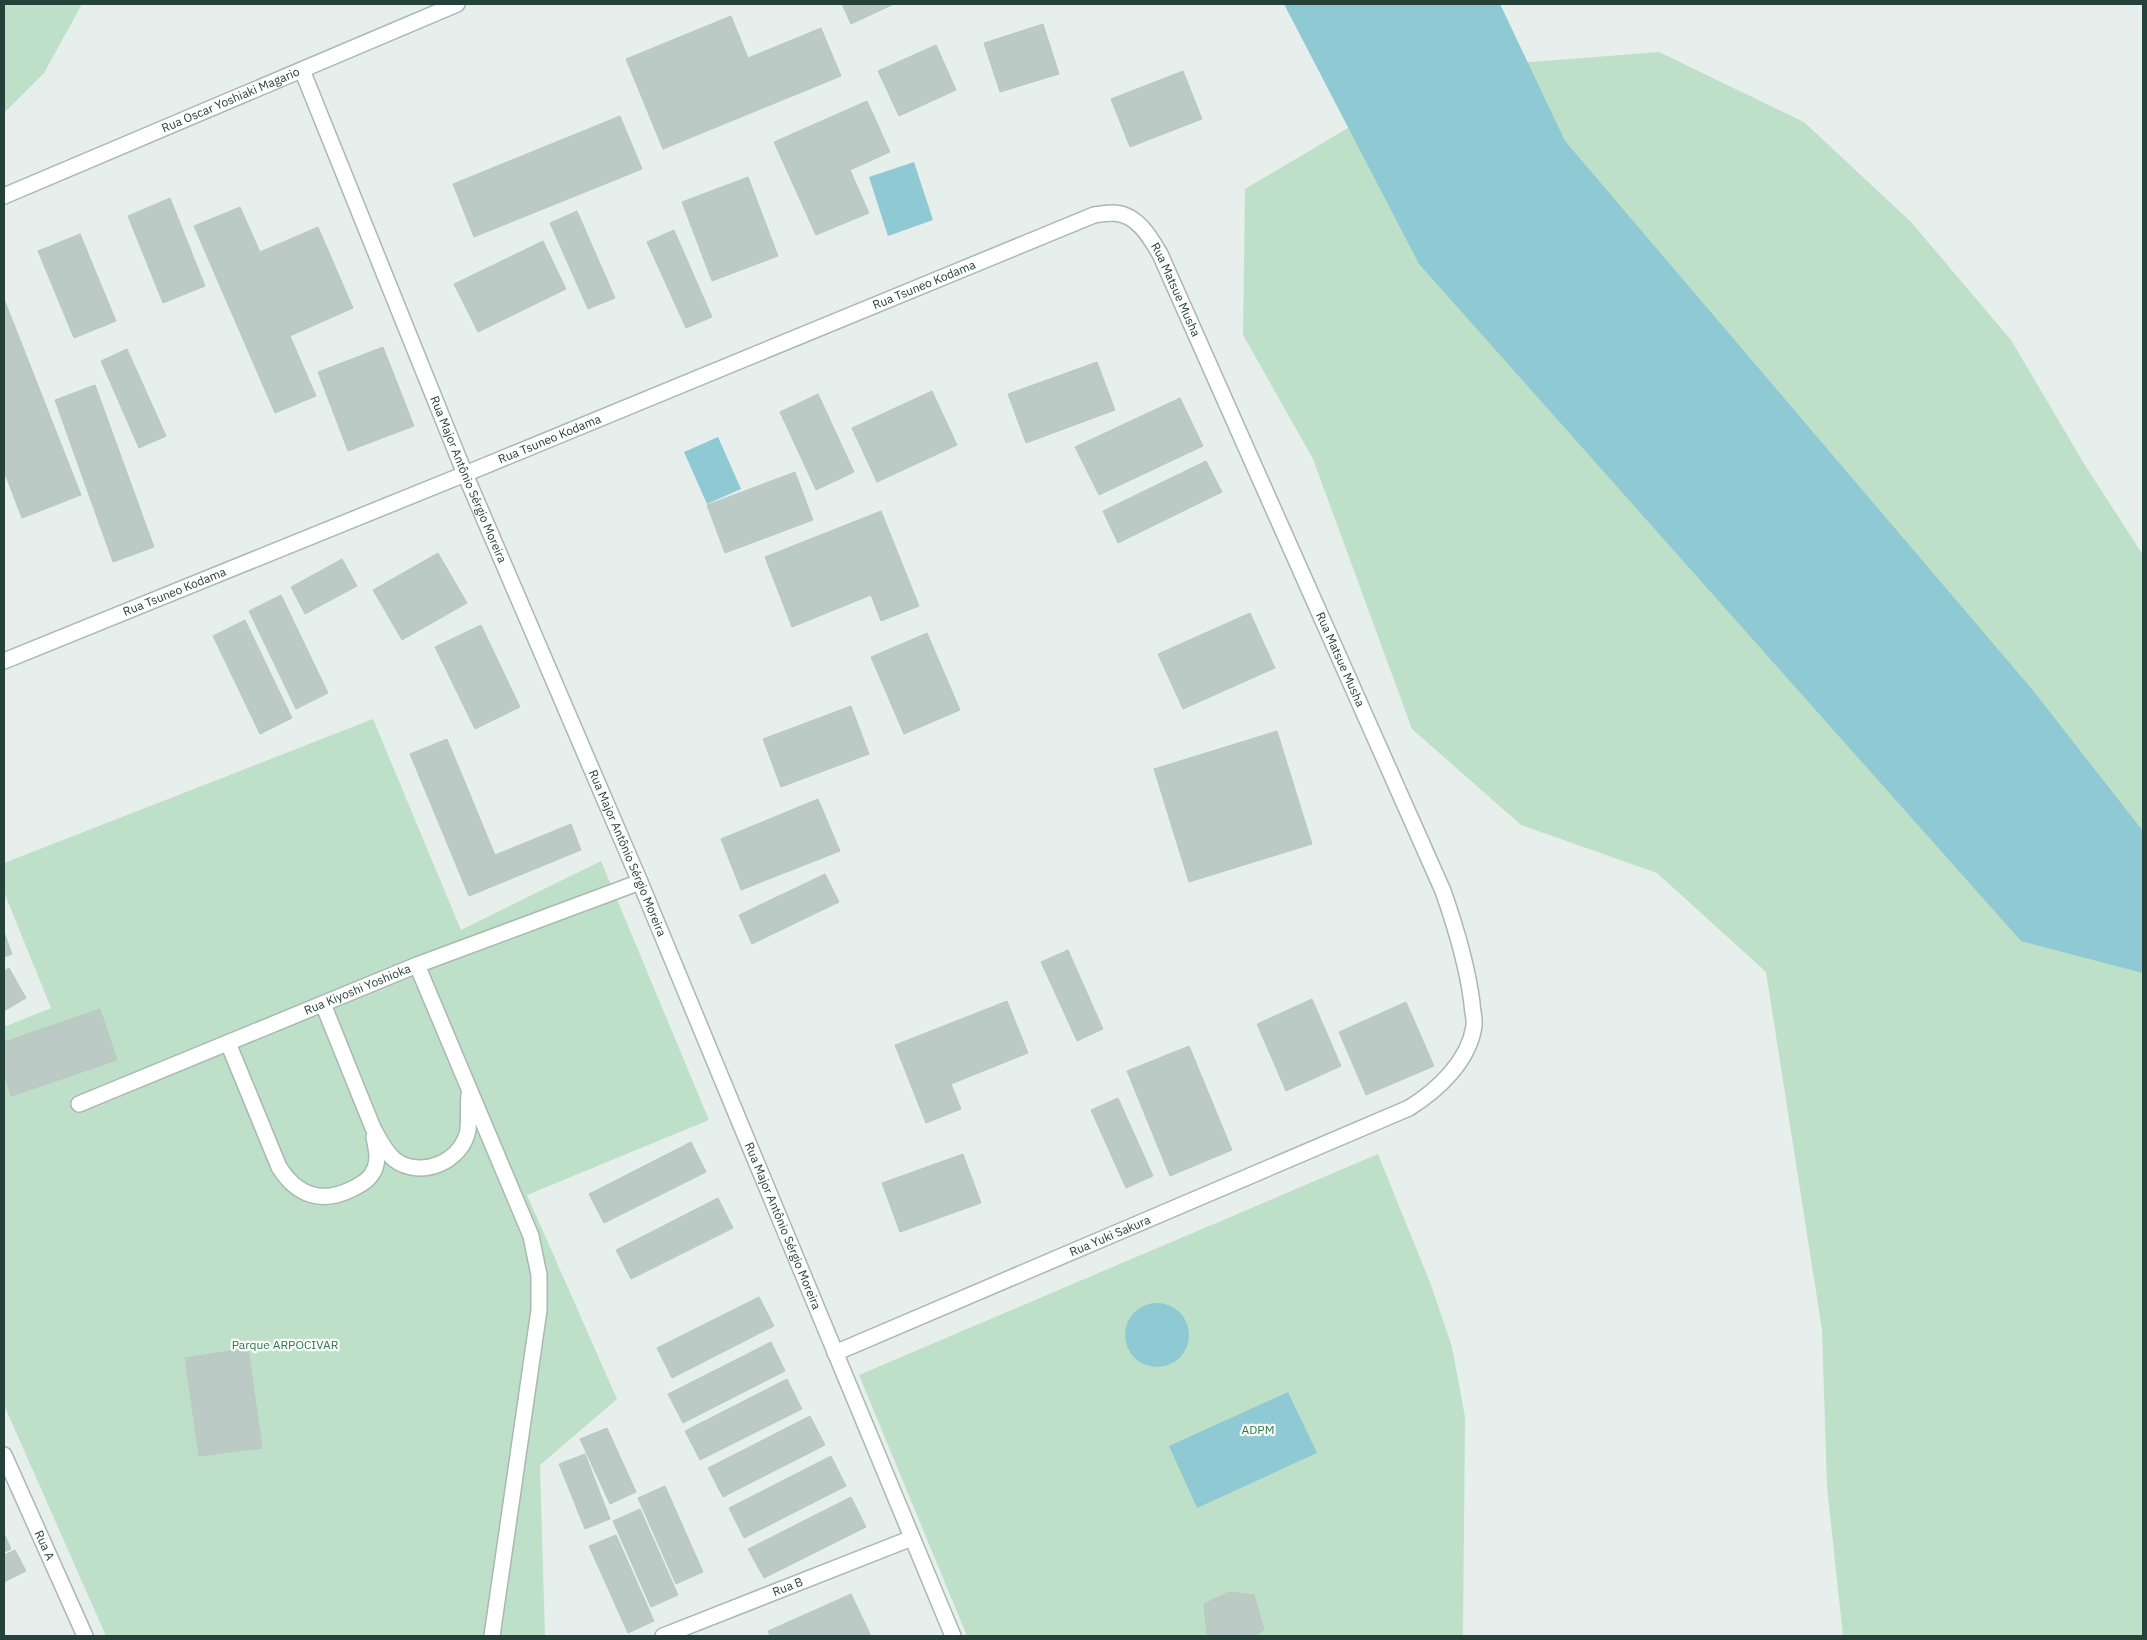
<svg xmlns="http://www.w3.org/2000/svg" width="2147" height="1640" font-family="'IBM Plex Sans',sans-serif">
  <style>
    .green { fill: #bfe0c8 }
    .water { fill: #8ec9d4 }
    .building { fill: #bbcac4; stroke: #b8c9c2 }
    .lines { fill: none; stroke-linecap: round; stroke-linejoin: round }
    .minor-casing { stroke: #a8b8b2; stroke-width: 18 }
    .minor { stroke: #fff; stroke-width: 15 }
    .labels { text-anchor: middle; stroke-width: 4.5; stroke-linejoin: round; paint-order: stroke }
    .street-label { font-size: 12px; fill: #24423a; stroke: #f7fbf9 }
    .park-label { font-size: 12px; fill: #2d7a4b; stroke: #f7fbf9 }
  </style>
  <rect width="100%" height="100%" fill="#e6efeb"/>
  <!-- green -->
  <g class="green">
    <polygon points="4,4 82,4 44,73 4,113"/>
    <polygon points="1659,52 1804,122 1911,222 2011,340 2083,462 2143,555 2143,1636 1843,1636 1827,1487 1822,1330 1766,972 1657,873 1521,825 1412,729 1313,459 1243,335 1245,189 1368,116 1506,64"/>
    <polygon points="373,719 461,930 601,861 709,1120 527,1195 617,1399 540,1465 545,1636 106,1636 4,1405 4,1027 51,1008 4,892 4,863"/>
    <polygon points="1378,1154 1431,1285 1452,1347 1465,1417 1463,1636 967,1636 859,1375"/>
  </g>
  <!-- water -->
  <g class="water">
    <polygon points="1284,4 1500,4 1565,141 2031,688 2143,831 2143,973 2021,941 1419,264"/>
    <polygon points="914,162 933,220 888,236 869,177"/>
    <polygon points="718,437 741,489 707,504 684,452"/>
    <circle cx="1157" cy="1335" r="32"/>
    <polygon points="1288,1392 1317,1453 1197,1508 1169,1446"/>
  </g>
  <!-- building -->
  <g class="building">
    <polygon points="842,4 894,4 851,24"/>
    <polygon points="731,16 748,58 821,28 841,76 663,149 626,59"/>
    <polygon points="1043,24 1059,74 1000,92 984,43"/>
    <polygon points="936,45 956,90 899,116 878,71"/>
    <polygon points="1183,71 1202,119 1130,147 1111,99"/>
    <polygon points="867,101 890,152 850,170 869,213 816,235 774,142"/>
    <polygon points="620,116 642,169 474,237 453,184"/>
    <polygon points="748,177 778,256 712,281 682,202"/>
    <polygon points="170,198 205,286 163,303 128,216"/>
    <polygon points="240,207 260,252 318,227 353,308 290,336 316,396 275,413 194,226"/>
    <polygon points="577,211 615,298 588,309 550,223"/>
    <polygon points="674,230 712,317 686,328 647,242"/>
    <polygon points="80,234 116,321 74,338 38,251"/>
    <polygon points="543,241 566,289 478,332 454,284"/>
    <polygon points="4,299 81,495 22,518 4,471"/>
    <polygon points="383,347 414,426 348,451 318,372"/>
    <polygon points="127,349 166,436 139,448 101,361"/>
    <polygon points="1097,362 1115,410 1026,443 1008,394"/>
    <polygon points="95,385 154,547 113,562 55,400"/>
    <polygon points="932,391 957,445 877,482 852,428"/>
    <polygon points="818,394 854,472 816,490 780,412"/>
    <polygon points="1180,398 1203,446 1099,495 1075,447"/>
    <polygon points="1206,461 1222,492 1118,543 1103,511"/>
    <polygon points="795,472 813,520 725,553 707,505"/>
    <polygon points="881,511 919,606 881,621 871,595 792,627 765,557"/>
    <polygon points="438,553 467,603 402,640 373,590"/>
    <polygon points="342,559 357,586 305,614 291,587"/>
    <polygon points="281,595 328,693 296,709 249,611"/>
    <polygon points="1250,613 1275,668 1183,709 1158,654"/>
    <polygon points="245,620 292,718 260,734 213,636"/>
    <polygon points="481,625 520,707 475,729 435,647"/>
    <polygon points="927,633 960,710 904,734 871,657"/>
    <polygon points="851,706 869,754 781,787 763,739"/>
    <polygon points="1277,731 1312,844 1189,882 1154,769"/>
    <polygon points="447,739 495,855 571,824 581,850 469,896 410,754"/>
    <polygon points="818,799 840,851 741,890 721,839"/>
    <polygon points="825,874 839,902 752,944 739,915"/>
    <polygon points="4,932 12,954 4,957"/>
    <polygon points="1068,950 1103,1029 1077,1041 1041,962"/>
    <polygon points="9,968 26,998 4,1011 4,971"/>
    <polygon points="1312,999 1341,1066 1286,1091 1257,1024"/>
    <polygon points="1007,1001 1028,1053 951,1084 961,1109 926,1123 895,1045"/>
    <polygon points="1406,1002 1434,1066 1366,1095 1339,1032"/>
    <polygon points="100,1009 117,1060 11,1096 4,1073 4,1042"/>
    <polygon points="1189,1046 1232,1150 1170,1176 1127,1071"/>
    <polygon points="1118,1098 1153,1176 1126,1188 1091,1110"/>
    <polygon points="691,1142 706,1172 604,1223 589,1194"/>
    <polygon points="963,1154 981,1203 900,1232 882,1183"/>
    <polygon points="718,1198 733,1228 631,1279 616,1250"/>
    <polygon points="759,1297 774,1326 672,1378 657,1348"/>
    <polygon points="771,1342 785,1371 683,1423 668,1394"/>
    <polygon points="248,1348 262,1448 199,1456 185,1358"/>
    <polygon points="787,1379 802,1409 700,1460 685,1431"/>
    <polygon points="810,1416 825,1445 723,1497 708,1468"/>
    <polygon points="607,1428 636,1492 610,1504 580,1439"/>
    <polygon points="585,1454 610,1519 585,1529 559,1464"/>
    <polygon points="831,1456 846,1486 744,1538 729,1508"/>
    <polygon points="665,1486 703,1572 676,1584 638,1498"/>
    <polygon points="851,1497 866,1527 764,1578 748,1549"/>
    <polygon points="640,1509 678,1595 651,1607 613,1521"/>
    <polygon points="4,1533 11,1549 4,1552"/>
    <polygon points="616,1535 654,1621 628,1633 589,1546"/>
    <polygon points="15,1550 26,1571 4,1582 4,1555"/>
    <polygon points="1229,1592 1254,1595 1264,1630 1255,1636 1207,1635 1204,1604"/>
    <polygon points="851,1594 871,1636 770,1636 768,1631"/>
  </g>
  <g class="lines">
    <!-- minor casing -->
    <g class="minor-casing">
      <g id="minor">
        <path id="s1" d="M302,70L465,474L640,882L953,1636"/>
        <path id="s2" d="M4,196L457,4"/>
        <path id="s3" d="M4,661L465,474L1094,215C1100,214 1108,213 1114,213C1137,214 1150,237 1160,254L1443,891C1456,928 1467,964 1472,1003C1472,1010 1475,1019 1474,1026C1469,1061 1438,1090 1409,1108L835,1353"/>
        <polyline points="417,965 531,1236 539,1275 539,1310 492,1636"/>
        <path d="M323,1004L373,1128C379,1139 385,1152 395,1160C421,1179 462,1162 468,1130C469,1119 468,1106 469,1095"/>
        <path d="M228,1043L279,1167C297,1196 322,1204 352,1189C362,1184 371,1179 375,1168C379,1158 376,1148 374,1137"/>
        <path id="s4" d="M79,1104L417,965L640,882"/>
        <path id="s5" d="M4,1455L85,1636"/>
        <path id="s6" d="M663,1636L912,1538"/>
      </g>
    </g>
    <!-- minor -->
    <use href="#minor" class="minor"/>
  </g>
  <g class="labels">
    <!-- street labels -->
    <g class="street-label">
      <text dy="4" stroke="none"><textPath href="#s2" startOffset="246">Rua Oscar Yoshiaki Magario</textPath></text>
      <text dy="4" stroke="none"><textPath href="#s3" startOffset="994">Rua Tsuneo Kodama</textPath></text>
      <text dy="4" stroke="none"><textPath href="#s3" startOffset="1301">Rua Matsue Musha</textPath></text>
      <text dy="4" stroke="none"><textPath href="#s3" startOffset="589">Rua Tsuneo Kodama</textPath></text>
      <text dy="4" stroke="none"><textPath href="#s1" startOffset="442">Rua Major Antônio Sérgio Moreira</textPath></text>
      <text dy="4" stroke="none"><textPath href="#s3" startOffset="184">Rua Tsuneo Kodama</textPath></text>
      <text dy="4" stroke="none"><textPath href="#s3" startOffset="1706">Rua Matsue Musha</textPath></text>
      <text dy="4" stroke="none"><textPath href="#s1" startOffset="848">Rua Major Antônio Sérgio Moreira</textPath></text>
      <text dy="4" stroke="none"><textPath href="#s4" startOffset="301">Rua Kiyoshi Yoshioka</textPath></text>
      <text dy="4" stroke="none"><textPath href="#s1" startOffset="1252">Rua Major Antônio Sérgio Moreira</textPath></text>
      <text transform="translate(1110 1236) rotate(-23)" y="4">Rua Yuki Sakura</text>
      <text dy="4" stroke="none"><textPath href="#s5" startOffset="99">Rua A</textPath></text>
      <text dy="4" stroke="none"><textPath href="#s6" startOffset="134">Rua B</textPath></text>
    </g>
    <!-- park labels -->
    <g class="park-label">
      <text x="285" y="1349">Parque ARPOCIVAR</text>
      <text x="1258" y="1434">ADPM</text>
    </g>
  </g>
  <!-- border -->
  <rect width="2147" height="1640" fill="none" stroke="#24423a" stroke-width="10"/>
</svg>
